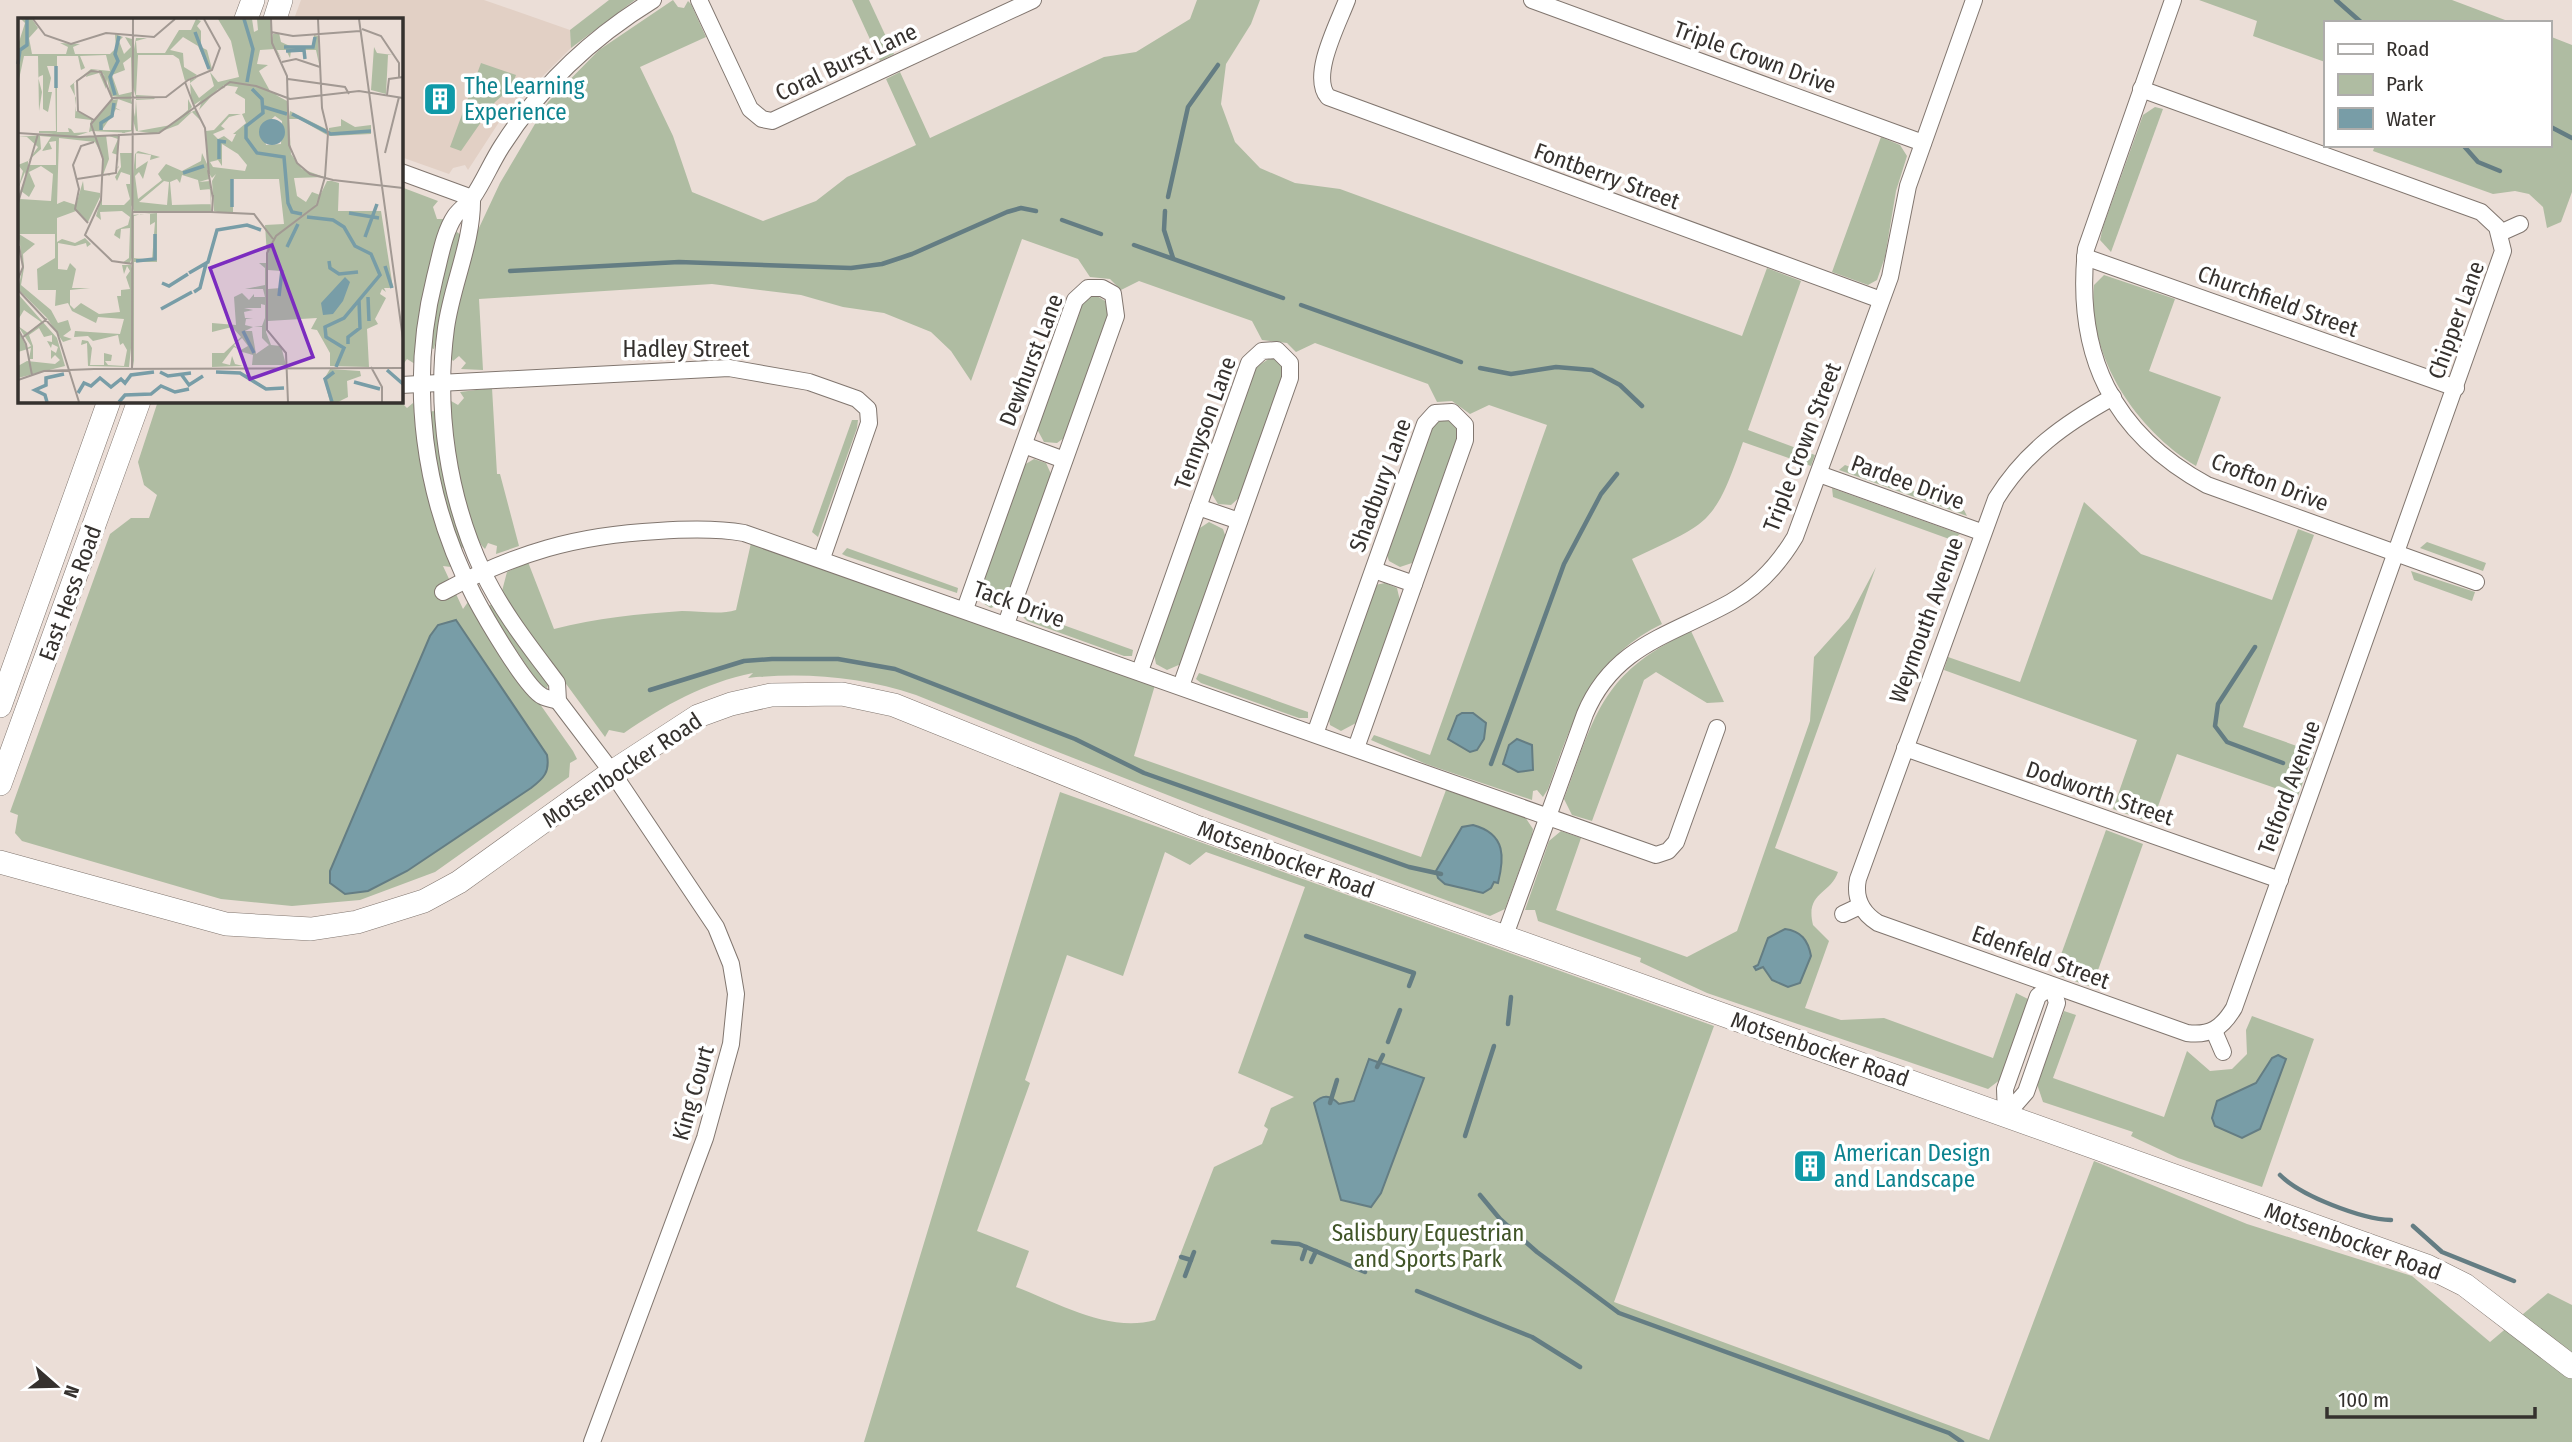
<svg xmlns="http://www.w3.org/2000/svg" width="2572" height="1442" font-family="'Fira Sans Condensed',sans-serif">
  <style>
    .built { fill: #e2d0c5 }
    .green { fill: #afbca2; fill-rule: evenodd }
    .water { fill: #789da7; stroke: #647d83; stroke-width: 2 }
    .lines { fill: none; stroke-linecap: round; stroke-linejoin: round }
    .stream { stroke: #647d83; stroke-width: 4.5 }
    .minor-casing { stroke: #81766f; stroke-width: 18 }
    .secondary-casing { stroke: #81766f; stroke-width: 24 }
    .minor { stroke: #fff; stroke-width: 16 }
    .secondary { stroke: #fff; stroke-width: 23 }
    .labels { text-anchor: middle; stroke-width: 7; stroke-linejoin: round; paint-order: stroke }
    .street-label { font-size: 23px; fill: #35312e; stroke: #fff }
    .culture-label { font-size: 23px; fill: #0d838f; stroke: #fff; text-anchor: start }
    .park-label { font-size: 23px; fill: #415528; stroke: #fff }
    .inset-river { fill: none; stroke: #789da7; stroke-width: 3.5 }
    .inset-road { fill: none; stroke: #a29993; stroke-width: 2 }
    .view { fill: #7b2cbf; fill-opacity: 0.15; stroke: #7b2cbf; stroke-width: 3.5 }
    .inset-edge { fill: none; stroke: #35312e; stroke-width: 3.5 }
  </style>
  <rect width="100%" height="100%" fill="#ebded7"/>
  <!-- built -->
  <polygon class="built" points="301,0 484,0 570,30 571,48 503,116 468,170 465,165 453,168 449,174 401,157 401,19 294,19"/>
  <!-- green -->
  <g class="green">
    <polygon points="609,0 635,0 571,48 570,30"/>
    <path d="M673,0L678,7L684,8L688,1L691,4L706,37L640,67L673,136L692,192L763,221L816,201L847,177L916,145L886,79L900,72L930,138L1104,57L1136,52L1190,19L1197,0H1260L1251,24L1226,64L1221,104L1235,142L1260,168L1295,183L1340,189L1742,336L1767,268L1801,281L1748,430L1815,455L1811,466L1743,442C1714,526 1710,522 1632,559L1662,624C1592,657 1572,721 1548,789L1543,797L1537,790L1533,791L1532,800L1426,764L1371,740L1374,735L1430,755L1547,425L1489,405L1470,414L1452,401L1437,402L1428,384L1315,343L1296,352L1287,343L1262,340L1252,321L1139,281L1121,290L1110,279L1090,277L1078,259L1022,239L971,381L951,351L931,332L884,313L843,307L801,295L712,284L479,299L483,370L461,369L466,363L459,356L453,361L451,358L453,324L478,230L500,183L548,102L599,50Z"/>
    <polygon points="852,0 869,0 894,54 880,61"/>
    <polygon points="2199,0 2452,0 2513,23 2325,23 2325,62 2253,36 2257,21"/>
    <polygon points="2549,36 2572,45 2572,192 2561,222 2547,228 2543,207 2529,194 2515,191 2493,194 2373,151 2375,145 2549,145"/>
    <polygon points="481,63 516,75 511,88 495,102 461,151 450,147"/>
    <polygon points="2155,107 2163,109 2111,252 2100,240 2103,227 2143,115"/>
    <polygon points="1881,137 1900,145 1907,156 1896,191 1885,257 1877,280 1868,285 1832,272"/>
    <polygon points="401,187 438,201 433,207 437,219 446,219 415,364 407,359 402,366 401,402 407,408 413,403 415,407 451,567 443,566 463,609 468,602 573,751 577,759 570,763 569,777 435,872 360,900 292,906 221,899 22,841 15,833 18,815 10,812 110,534 131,518 149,518 157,495 144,485 138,462 158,401 401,401"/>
    <path d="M457,232L462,236L449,277L434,349L431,348C431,308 443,271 454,233Z"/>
    <path d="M2104,275L2175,299L2149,371L2221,397L2196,466C2137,430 2087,358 2094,285Z"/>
    <polygon points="1097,296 1105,301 1108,315 1064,438 1057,443 1044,442 1037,429 1079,308 1089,297"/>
    <polygon points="1270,358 1279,361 1284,375 1241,496 1231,505 1218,504 1212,494 1213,487 1255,368"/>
    <path d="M492,388L497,474H500L519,546L496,554L497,546L488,543L485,549C466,532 445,426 451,401L458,405L464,398L460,392Z"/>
    <polygon points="433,411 436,412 464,548 459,547 436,474 430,412"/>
    <polygon points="1444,418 1453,422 1459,434 1416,556 1412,563 1400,567 1389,561 1387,555 1434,421"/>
    <polygon points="852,420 858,420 857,428 818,537 812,532"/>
    <polygon points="1034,459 1046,463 1051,474 1006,601 991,608 981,602 979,591 1024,465"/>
    <polygon points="1845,465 1964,510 1967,516 1839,470"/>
    <polygon points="1832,488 1834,489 1960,534 1952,540 1833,497"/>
    <polygon points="2084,502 2141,554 2272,600 2298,529 2314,535 2243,727 2314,752 2298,796 2177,754 2152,823 2113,809 2137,740 1944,670 1948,657 2020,682"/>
    <polygon points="1209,522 1223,529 1226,538 1181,664 1167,670 1156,664 1154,654 1197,530"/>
    <polygon points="2427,542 2486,563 2483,571 2420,548"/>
    <path d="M751,543L1155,685L1134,756L1421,857L1446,790L1525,817L1533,829L1532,835L1505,909L1490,916C1297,847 1107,772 916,695C862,677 806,672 748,678L753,673C704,683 665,705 624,733L609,730L605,737L520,621L502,591L507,572L528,562L554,629C596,618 639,614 682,611C700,611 720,615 736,610Z"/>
    <polygon points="847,548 958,588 957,593 846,556 842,554"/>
    <path d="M1876,567L1775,848L1838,872C1830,895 1805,892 1813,925L1829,941L1805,1008L1841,1020L1884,1018L1993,1058L2016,993L2028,999L2001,1079L1988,1089L1707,993L1640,962L1641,958L1538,921L1535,910H1525L1549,841L1561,831L1581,838L1556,910L1687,957L1737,931L1810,721L1814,657L1849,618Z"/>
    <polygon points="2411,571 2475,592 2472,601 2414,580"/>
    <polygon points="1385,583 1397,588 1400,601 1356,723 1341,731 1330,725 1328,713 1375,585"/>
    <polygon points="492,604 549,683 547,688 541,687 487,607"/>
    <polygon points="1027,612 1133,650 1132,656 1124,656 1027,621 1022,616"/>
    <path d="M1691,631L1724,702L1707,703L1656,672L1644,680L1592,821L1572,815L1564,799C1596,712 1602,673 1691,631Z"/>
    <polygon points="1199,673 1308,712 1308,718 1299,718 1201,683 1196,679"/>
    <path d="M1060,792L1714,1026L1614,1302L1989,1440L2094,1161L2247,1224L2412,1276L2490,1342L2548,1293L2572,1305V1442H864ZM1165,852L1190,865L1206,852L1305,887L1238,1073L1294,1097L1271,1108L1264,1126L1268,1129L1262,1144L1214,1167L1155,1320C1109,1333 1058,1303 1016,1287L1029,1251L977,1231L1030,1083L1025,1080L1067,955L1123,976Z"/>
    <polygon points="2106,830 2143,844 2092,987 2054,974"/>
    <polygon points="2064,1011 2076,1015 2053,1078 2164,1117 2187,1051 2210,1071 2232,1069 2247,1054 2246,1030 2252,1016 2314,1039 2262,1187 2178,1158 2131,1136 2133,1132 2043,1102 2037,1084"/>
  </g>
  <!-- water -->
  <g class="water">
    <path d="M456,620L547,755C550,772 544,778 531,788L407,871L368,891L345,894L330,883V871L430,636L438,625Z"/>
    <polygon points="1462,713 1473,713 1486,723 1484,739 1477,750 1470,752 1448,739 1457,716"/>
    <polygon points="1517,739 1532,745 1533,770 1518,772 1503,764 1509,745"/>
    <path d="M1473,825C1507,834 1504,859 1498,883L1494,882L1491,888L1483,893L1445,884L1438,878L1436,871L1462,827Z"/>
    <path d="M1785,929C1801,931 1808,940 1811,956L1800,983L1788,987L1772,980L1763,967L1756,970L1754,967L1758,965L1768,938Z"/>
    <polygon points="2278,1055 2286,1059 2260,1129 2242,1138 2215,1126 2212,1118 2217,1101 2256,1083 2272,1058"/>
    <path d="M1369,1059L1424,1078L1381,1193L1371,1207L1341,1200L1314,1103C1323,1094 1330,1095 1339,1104L1354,1101Z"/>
  </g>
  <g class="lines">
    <!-- stream -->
    <g class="stream">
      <polyline points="2336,0 2362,23"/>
      <polyline points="2549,126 2572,138"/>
      <polyline points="2463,145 2478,162 2500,171"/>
      <polyline points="1168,197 1188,107 1218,65"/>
      <polyline points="1165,211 1164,230 1173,258"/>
      <polyline points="1062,220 1101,234"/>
      <polyline points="1134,245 1283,298"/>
      <polyline points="510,271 679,262 851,268 882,264 912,254 1007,212 1021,208 1036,211"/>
      <polyline points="1301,305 1461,362"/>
      <polyline points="1480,368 1511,374 1556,367 1592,370 1620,385 1642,406"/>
      <polyline points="2255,647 2218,704 2215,726 2227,742 2283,763"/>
      <polyline points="650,690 744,661 772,659 838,659 895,669 1075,739 1144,773 1409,867 1441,874"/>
      <polyline points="1491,764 1564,564 1601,494 1617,474"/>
      <polyline points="1306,936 1414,973 1409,986"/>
      <polyline points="1508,1024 1511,997"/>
      <polyline points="1388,1042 1400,1010"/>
      <polyline points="1377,1067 1383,1055"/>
      <polyline points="1330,1103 1337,1080"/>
      <polyline points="1465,1136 1494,1046"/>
      <path d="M2280,1175C2301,1196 2361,1219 2391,1220"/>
      <polyline points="1480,1195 1500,1219 1537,1252 1619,1313 1949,1433 1962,1442"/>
      <polyline points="2413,1226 2442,1252 2514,1281"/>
      <polyline points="1273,1242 1299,1244 1365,1272"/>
      <polyline points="1181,1257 1191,1260"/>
      <polyline points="1302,1259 1306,1247"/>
      <polyline points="1311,1262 1316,1251"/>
      <polyline points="1185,1276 1194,1252"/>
      <polyline points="1417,1291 1532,1337 1580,1367"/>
    </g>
    <!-- minor casing -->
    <g class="minor-casing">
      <g id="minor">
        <polyline points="699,0 750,109 762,119 772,121 1033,0"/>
        <path d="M1347,0C1338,24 1310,76 1328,97L1881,300"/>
        <polyline points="1532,0 1923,143"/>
        <path d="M2173,0L2086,249C2075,355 2112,433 2207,485L2476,582"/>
        <polyline points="401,172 472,198"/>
        <path d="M472,198C473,242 452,284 446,328C435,409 448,498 483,572C502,612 531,648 557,683L558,701L612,772L716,927L731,964L736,994L731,1044L705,1138L592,1442"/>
        <polyline points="2500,233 2520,224"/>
        <polyline points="2085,257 2456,388"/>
        <polyline points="401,385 729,368 809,382 857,399 868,409 869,423 822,558"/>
        <path d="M2113,397C2064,424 2025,452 1996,499L1858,879C1854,898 1862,913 1878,923L2187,1033C2210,1036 2222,1028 2234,1008L2503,251L2497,227L2481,212L2141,89"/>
        <polyline points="1024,445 1064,460"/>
        <polyline points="1819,474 1981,532"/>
        <polyline points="1198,507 1239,521"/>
        <polyline points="1374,570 1414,584"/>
        <path d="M443,592C515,553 577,535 658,531C687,529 716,528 744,533L1656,855L1668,851L1676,842L1717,728"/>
        <polyline points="965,609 1075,300 1088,288 1102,288 1113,294 1116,316 1006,624"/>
        <polyline points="1140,671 1249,363 1262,351 1277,350 1290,363 1290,378 1181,686"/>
        <path d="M558,701C553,699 547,699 542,696C526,688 484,615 474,596C423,498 408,384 435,277C440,258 444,232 455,216C460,209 468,204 473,197C484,181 491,163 502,146C541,85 591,38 653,0"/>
        <polyline points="1315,734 1425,424 1435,413 1452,412 1465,425 1465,440 1356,748"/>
        <polyline points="1905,748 2280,880"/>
        <polyline points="1843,914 1860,906"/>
        <path d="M1504,938L1585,714C1614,645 1672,635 1731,602C1759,586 1779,564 1795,537L1890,277L1908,186L1974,0"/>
        <polygon points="2052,986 2057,1003 2026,1092 2006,1115 2005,1089 2038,996"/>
        <polyline points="2214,1031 2223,1052"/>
      </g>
    </g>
    <!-- secondary casing -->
    <g class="secondary-casing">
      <g id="secondary">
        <polyline points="246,19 253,0"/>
        <polyline points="275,19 281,0"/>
        <polyline points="0,706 109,401"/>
        <polyline points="0,784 139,401"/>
        <polyline points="0,862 226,924 311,929 357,922 424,901 459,882 612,772 698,716 731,704 771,695 842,694 894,705 1194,826 2427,1266 2465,1285 2572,1367"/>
      </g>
    </g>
    <!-- minor -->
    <use href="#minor" class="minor"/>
    <!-- secondary -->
    <use href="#secondary" class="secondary"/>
  </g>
  <!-- icons -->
  <defs>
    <g id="building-square" transform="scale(1.75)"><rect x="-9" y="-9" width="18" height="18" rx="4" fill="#0f9aa8" stroke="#fff"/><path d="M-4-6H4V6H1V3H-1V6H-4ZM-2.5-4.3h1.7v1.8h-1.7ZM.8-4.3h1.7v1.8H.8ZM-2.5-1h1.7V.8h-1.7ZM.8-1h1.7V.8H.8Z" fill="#fff"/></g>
  </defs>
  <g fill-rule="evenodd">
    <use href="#building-square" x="440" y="99"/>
    <use href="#building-square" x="1810" y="1166"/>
  </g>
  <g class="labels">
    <!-- street labels -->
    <g class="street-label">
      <text transform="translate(1755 57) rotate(20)" y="8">Triple Crown Drive</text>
      <text transform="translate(846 62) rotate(-25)" y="8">Coral Burst Lane</text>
      <text transform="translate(1607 176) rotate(20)" y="8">Fontberry Street</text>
      <text transform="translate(2278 301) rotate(20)" y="8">Churchfield Street</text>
      <text transform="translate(2456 320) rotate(-70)" y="8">Chipper Lane</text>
      <text x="686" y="357">Hadley Street</text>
      <text transform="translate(1031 360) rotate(-69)" y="8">Dewhurst Lane</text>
      <text transform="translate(1205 423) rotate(-70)" y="8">Tennyson Lane</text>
      <text transform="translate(1802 447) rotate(-69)" y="8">Triple Crown Street</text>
      <text transform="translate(1908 482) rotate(20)" y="8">Pardee Drive</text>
      <text transform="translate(2270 482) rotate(21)" y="8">Crofton Drive</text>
      <text transform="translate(1380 485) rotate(-70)" y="8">Shadbury Lane</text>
      <text transform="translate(70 593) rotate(-70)" y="8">East Hess Road</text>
      <text transform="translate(1019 604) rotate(20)" y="8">Tack Drive</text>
      <text transform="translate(1926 620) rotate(-70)" y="8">Weymouth Avenue</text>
      <text transform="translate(622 770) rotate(-34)" y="8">Motsenbocker Road</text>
      <text transform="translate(2289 787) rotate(-70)" y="8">Telford Avenue</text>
      <text transform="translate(2100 793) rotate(19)" y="8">Dodworth Street</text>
      <text transform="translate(1286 859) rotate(20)" y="8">Motsenbocker Road</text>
      <text transform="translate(2041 957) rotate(20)" y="8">Edenfeld Street</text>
      <text transform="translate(1820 1049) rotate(19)" y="8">Motsenbocker Road</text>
      <text transform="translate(693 1093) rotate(-74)" y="8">King Court</text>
      <text transform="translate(2353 1241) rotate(20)" y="8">Motsenbocker Road</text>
    </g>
    <!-- culture labels -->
    <g class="culture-label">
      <text x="464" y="94">The Learning<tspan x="464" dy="26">Experience</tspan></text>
      <text x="1834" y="1161">American Design<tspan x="1834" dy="26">and Landscape</tspan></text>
    </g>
    <!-- park labels -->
    <g class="park-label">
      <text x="1428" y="1241">Salisbury Equestrian<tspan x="1428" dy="26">and Sports Park</tspan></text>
    </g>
  </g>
  <!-- overview -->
  <g transform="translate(18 18)">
    <rect width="385" height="385" fill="#ebded7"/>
    <path d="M3,1H14L20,10L11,20L14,36H48L50,29L42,25L62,26L55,29L57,36H92L98,30L97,16L105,19L101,23L106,36L113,29L107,19L114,21L115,30L116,21V31L118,20H129L118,23L119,35H147L161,12H173L178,1L183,3L179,8L183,13V29L189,32L194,51L191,53L180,28L165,19L152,32L165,35L166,49L179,57L167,63L161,41L155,37H120L118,77L137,78L118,79L115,69L113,80L117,99L118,81L136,80L137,81L118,82L120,113L153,107L170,92V81L174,89L169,95L176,90L171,95L178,92L183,103L174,94L160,107L139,115H133L119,116L132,115L118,113L115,102V113L105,115H113L74,113L58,118H101L99,134L101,148L91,158L83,157L86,141L77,124L41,120L39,186L46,183L58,187L65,163L66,172L82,175V179L70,204L58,193L39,200V224L44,221L57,225L67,220L73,226L69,229L68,225L57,228L40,225V251L49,252L52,245L58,251L54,270H72L52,272V287L56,291L63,285L81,296L102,294L99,278H103V272L112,271L108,259L112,253L109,248L106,256L104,247H113L115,254V237L112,245H104L111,240L112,210L103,211L102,221L96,217L98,212L110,207L112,199L104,193L82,194L83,202L78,198L84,177V187H106L112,181L108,166H112V157L103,154L99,163L97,159L103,149L102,135H114L115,159L117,136L120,133L142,139L132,142L133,137L118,135V151L130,143L125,161L121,154L117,158L120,181L144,162L140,156L148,146L164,153L183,143L184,135L189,146L188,113L196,112L211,96H223L211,99L203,108L207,111L195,116L200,121L206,118L214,124L218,116H215L228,105L224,96L227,95V81L217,75L220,69L205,67L207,70L200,71L181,92L184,83L178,88L183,82L176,87L173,82L172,62L180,59L172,65L181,80L196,68L192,54L200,64L221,59L213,23L200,1H234L236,14L240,12L239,1H253L255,25V16L261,15L263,24L272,28H296V17L300,18L301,46L298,32H287V42L286,33H273L272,40L268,32H259L264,42L257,31L242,32L239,46L250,47L241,53L252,73L268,79L258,77L269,83L270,104L272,93L308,111L309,117L281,101H271L273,136L284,151L306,159L276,160L279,178L288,184L294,174L302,177L295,192L309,163H314L321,165L320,193H363L375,270H366L368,274L364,271L362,276L368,280L357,301L360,306L349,311L351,349L312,348V335L299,312L293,311L299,300L250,303V271L263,270V253L250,252L247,207L266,206L261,161H215V194H200L196,193L194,163L198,156L194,160L190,154L191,161L181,164L192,163L193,193H116L113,187L114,197L139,195V244H116V349L113,330L111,349L70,348L69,325L63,327L64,322L70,323L74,330L72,347H86V335L94,337L93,343H87L90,347L106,348L109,332L105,325L102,327L100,317L75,323L70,318L56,319L57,313L102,316L106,301L80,299L78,305L54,293L50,285L37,288L38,272H20L19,251L37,240V216H1L17,226L5,236L6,250L3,267L33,292L40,305L50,302L53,312L45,318L54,321L45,324L29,300L0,271L5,248L0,213L1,176L8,158L7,154L0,171L5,153L0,147L10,143V147H38V123L31,124L34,131L24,133L33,119L22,118L23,131L10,143L20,129L9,119H0L36,116L21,115V102V113H38L37,48H29L33,60L30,74H34L30,94L25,91V57L20,59L24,74L21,93L20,38H6L0,66V27L7,5ZM88,37L92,53L73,51L52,68L58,80L57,100L73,102L71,114L56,115L53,111L50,110L51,114H39V38H60L63,52L67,50L62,38ZM113,39L114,74L101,77L94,57L107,52L105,45ZM80,52L87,58L78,53L72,54L67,59L81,55L88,71L89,61L93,78L108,80L93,82L73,107L75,101L58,93L56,65L71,54ZM100,81L114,86L113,112H84L98,91L104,93L98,90ZM257,98L264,103L263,126L248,127L245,109ZM88,117L100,121L94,135L100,137L101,149L90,158L85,157L91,141ZM204,126L220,136L229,147L227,153L195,149L192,144L200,142L204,148ZM23,148L35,156L33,183L2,181L3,173L11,179L17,168L11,154ZM164,157L180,162L182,172L193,171V186L154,187L152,164L159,161L162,165ZM146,163L151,164L149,187L121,184ZM123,196H132V207L137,204L134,242L116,240V198ZM356,29L359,35L375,37H370L368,76L353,72ZM323,101L337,109L353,107V116L311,118V110L323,108ZM241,245H248V314L253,327L263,328L268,347H234L235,337L221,333L230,328L224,320L216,327L220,331L216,329L204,345L212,347L214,338L217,346L225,348L194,349V271V305L218,307L216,279L224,275L231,282L236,276V279H247L245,271H227L247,267V250ZM243,286L247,287V300L244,308L236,309H244V320L251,327L238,336L234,313H227L235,309L227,307L228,301L235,300H227L226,294L235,292L226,290H243ZM214,309L223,319L206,335H194V314ZM0,276L39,320L47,348L0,360V348L9,343L37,346L42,342L37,337L33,341V332L38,335L40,329L34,326L33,330L29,323L34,324V317L26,319L21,310L11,317L15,328V341H11L13,330L0,334V312L9,330L13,328L0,308L10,315L23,304L6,292L0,302ZM312,351L342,353L343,358L329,363L330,379L320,384H312L306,361Z" fill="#afbca2" fill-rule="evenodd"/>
    <path d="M241 114a13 13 0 1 1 26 0a13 13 0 1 1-26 0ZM327,259L332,264L325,283L315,296L305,297L303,285Z" fill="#789da7"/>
    <path class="inset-river" d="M226,1L235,31L229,64M177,14L191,51M266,29H295L297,19M268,33L286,32L287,41M0,46L2,32L9,27V1M38,70V48M234,71L244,81L245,95L228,108V120L239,135L266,139L270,185L274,194L284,196M97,77L92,59L100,43L97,36L101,18M246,89L269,96M274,96L313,116L353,113M83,112V105L94,98L96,85M201,141V123L208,124M165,155L186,148M214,161V189M331,195L361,200M289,199L315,202L326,209L337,228L353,236L362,257L326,300L307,309L308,319L326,330L318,349M347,219L359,186M269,229L280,206M118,243L137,241V216M311,243L312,250L321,256L340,254M367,248L374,270M171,255L190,244L199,212L229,207L243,212M144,265L151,268L170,256M176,274L182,270L188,246M261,278L264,252M350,279L351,303M143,291L174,274M225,313L236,335M330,326V319L342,310L341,283M369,352L385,366M142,354L150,358L173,355M198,354L222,355L248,371L266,370M163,356L171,367L185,358M336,364L362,371M60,375L66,365L73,368L82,360L93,369L103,361L107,365L113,357L136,354M29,384L27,377L17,372L28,367V360L46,356M101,384L107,377L133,376L143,368L157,374L171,371M314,384L307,361L316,354"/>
    <path class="inset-road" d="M15,1L27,17L53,26L88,15L136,19L157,1M253,1L254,25L269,58L271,127L279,145L292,156L315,162L385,170M300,1L304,90L310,115L307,159M341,1L385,321M344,11L363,18L381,45V59M253,14L275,18L342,13M264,44L278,41L302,49M270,61L327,69L331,76M167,64L176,88M369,77L371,61L385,59M176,88L187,110L191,156M76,102L60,93L59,63L73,53L83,54L94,80M0,115L62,119L141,115L212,64L238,68L272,81L341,73L385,80M367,135L381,79M190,152L195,181M59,161L98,155L101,116M195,177L194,194L236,196L255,221M0,185L20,116M114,194H194M70,205L57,191L61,171L55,147L63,128L76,124M115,246L94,243L67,217L83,182L85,141L73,106L95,80L148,79L170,62L194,52L202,30L186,1M0,261L5,249L1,228M0,272L39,314L61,384M0,311L8,326L14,357M5,319L29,301M353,349L364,369V384M114,352L115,1M0,362L26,353L76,351L384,350M270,384L268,335L249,312V235L258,218L299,187L307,159"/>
    <path class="view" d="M254,227L295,339L232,361L192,250Z"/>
    <rect width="385" height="385" class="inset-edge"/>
  </g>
  <!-- legend -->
  <rect x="2324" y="21" width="228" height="126" fill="#ffffff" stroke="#aeadab" stroke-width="2"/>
  <rect x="2338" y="44" width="35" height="10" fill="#ffffff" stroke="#aeadab" stroke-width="2"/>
  <text x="2386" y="56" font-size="21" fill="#35312e">Road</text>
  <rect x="2338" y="74" width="35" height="21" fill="#afbca2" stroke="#aeadab" stroke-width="2"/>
  <text x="2386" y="91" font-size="21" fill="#35312e">Park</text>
  <rect x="2338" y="108" width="35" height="21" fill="#789da7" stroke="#aeadab" stroke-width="2"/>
  <text x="2386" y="126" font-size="21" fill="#35312e">Water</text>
  <!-- north arrow -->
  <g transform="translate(56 1386) rotate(110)" stroke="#ffffff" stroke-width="5" paint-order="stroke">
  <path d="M0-5L12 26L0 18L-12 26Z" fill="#35312e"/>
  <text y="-10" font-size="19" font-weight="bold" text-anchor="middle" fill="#35312e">N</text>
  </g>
  <!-- scale -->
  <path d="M2327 1407v10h208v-10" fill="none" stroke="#35312e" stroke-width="3.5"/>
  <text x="2338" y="1407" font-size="21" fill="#35312e" stroke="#ffffff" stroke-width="5" paint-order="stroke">100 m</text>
</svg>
